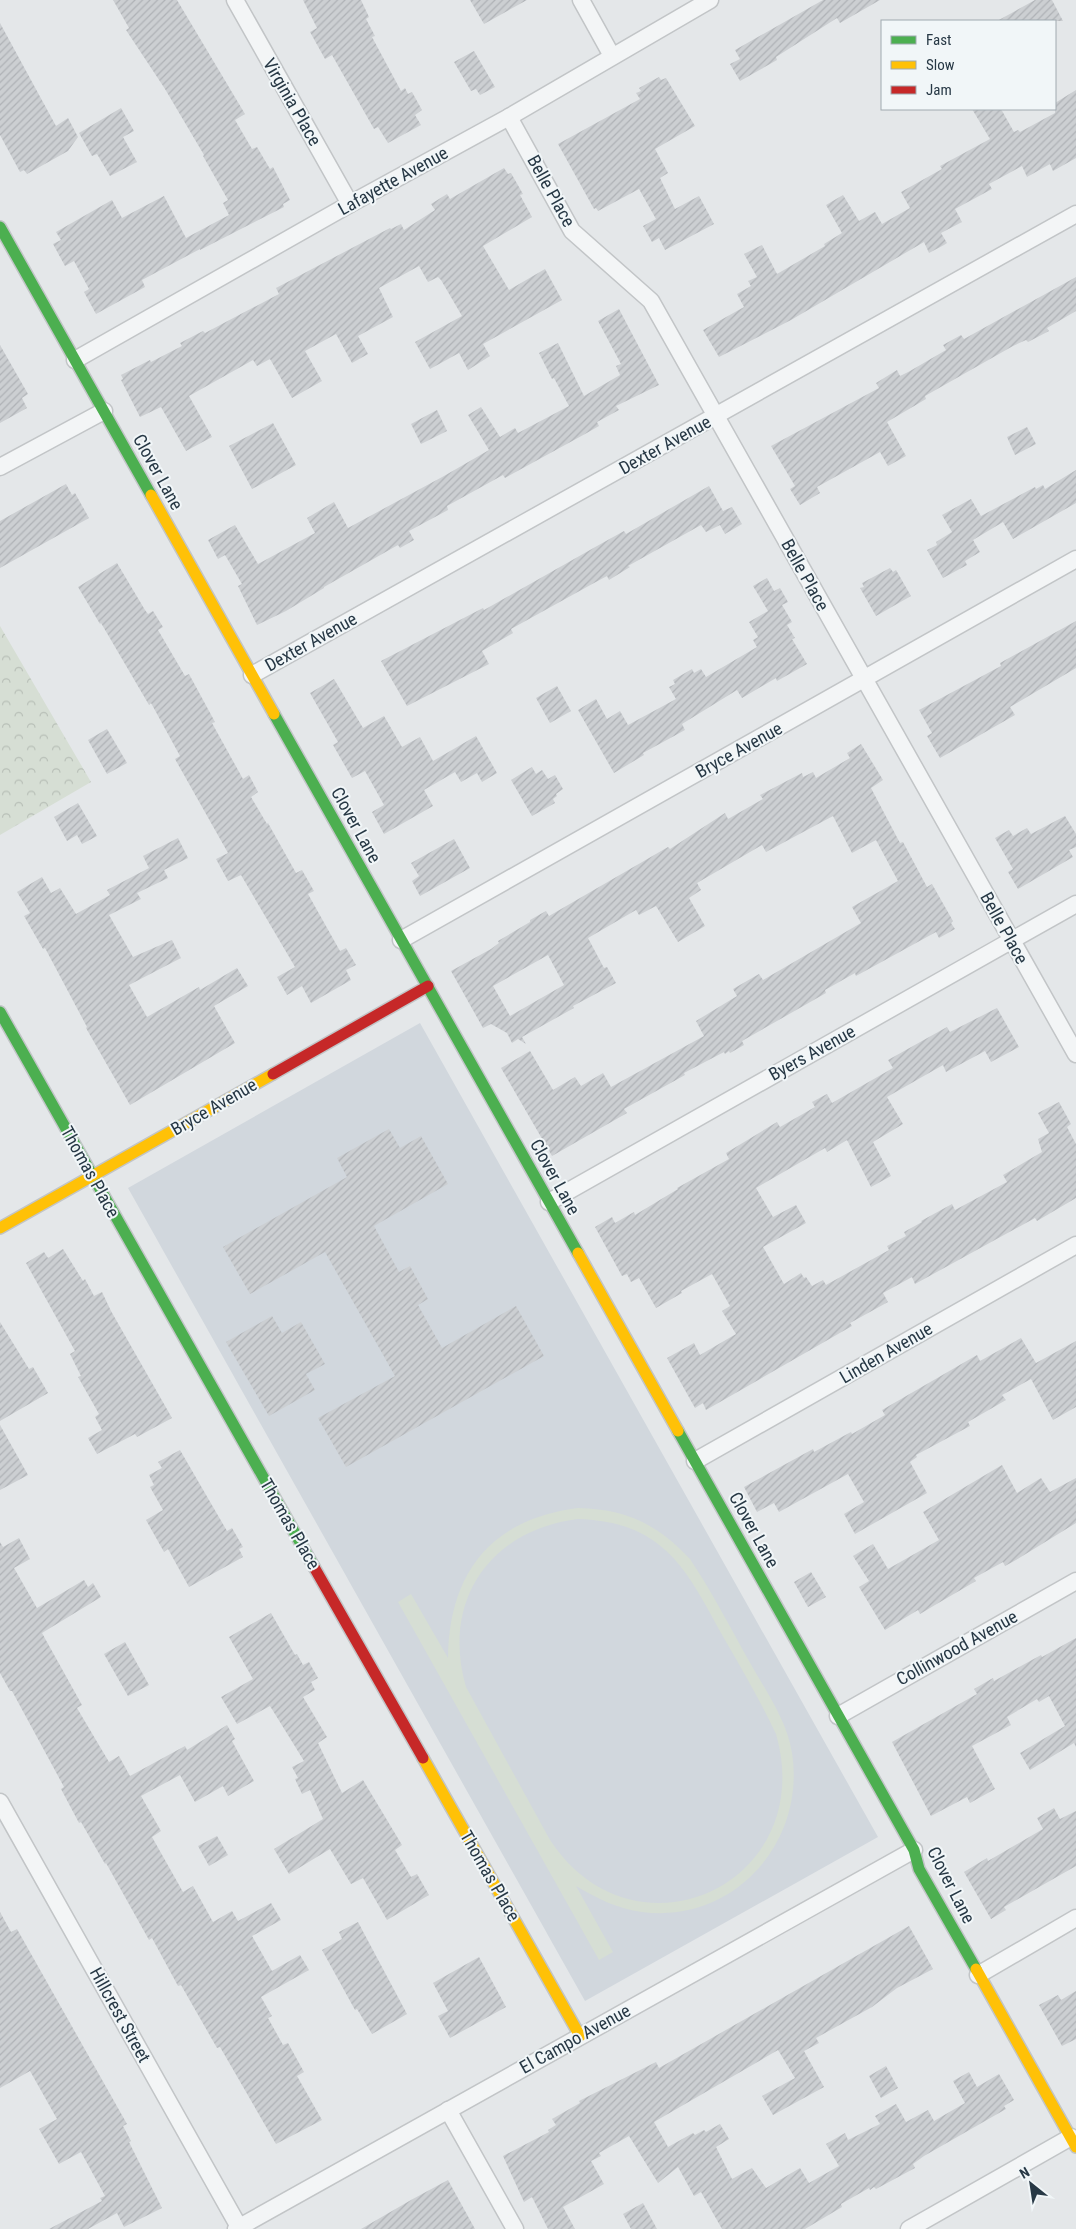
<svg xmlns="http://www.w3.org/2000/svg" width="1076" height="2229" font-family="'Roboto Condensed',sans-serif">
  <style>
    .built { fill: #d1d7dd }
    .park { fill: url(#park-crowns) }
    .pitch { fill: #d6ded4; fill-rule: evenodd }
    .building { fill: url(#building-hatch); fill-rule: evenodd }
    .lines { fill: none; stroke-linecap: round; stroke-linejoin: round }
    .street-casing { stroke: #c2c5c7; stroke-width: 19 }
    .fast-casing { stroke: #c2c5c7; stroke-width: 14 }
    .slow-casing { stroke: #c2c5c7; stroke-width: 14 }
    .jam-casing { stroke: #c2c5c7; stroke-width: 14 }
    .street { stroke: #f3f5f6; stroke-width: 16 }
    .fast { stroke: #4caf50; stroke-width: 11 }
    .slow { stroke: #ffc107; stroke-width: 11 }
    .jam { stroke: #c62828; stroke-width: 11 }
    .labels { text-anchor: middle; stroke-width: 4; stroke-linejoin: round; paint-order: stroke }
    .street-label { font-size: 18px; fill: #273845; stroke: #f1f6f8 }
  </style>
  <defs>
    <pattern id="park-crowns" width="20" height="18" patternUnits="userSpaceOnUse" patternTransform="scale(1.25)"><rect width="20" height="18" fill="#d6ded4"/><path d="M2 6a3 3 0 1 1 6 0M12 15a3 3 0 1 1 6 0" fill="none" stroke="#b8bfb7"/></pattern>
    <pattern id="building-hatch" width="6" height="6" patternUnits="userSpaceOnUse" patternTransform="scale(1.25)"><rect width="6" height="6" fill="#cccfd2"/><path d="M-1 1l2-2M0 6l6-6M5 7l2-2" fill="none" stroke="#afb2b6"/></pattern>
  </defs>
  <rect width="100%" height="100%" fill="#e4e7e9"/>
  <!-- built -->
  <polygon class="built" points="420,1023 878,1837 585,2001 128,1188"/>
  <!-- park -->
  <polygon class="park" points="0,626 91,782 0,835"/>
  <!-- pitch -->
  <path class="pitch" d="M578,1508C626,1509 657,1524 690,1559C712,1592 730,1627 749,1661C765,1690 787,1720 792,1753C806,1842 734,1924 642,1912C617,1909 597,1898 576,1886L613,1952L599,1960L398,1602L411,1594L448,1658C449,1573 491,1519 578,1508ZM578,1519C667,1522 687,1572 725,1640C743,1671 761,1702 776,1734C819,1883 635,1969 550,1840L466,1687C441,1601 490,1530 578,1519Z"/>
  <!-- building -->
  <g class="building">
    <polygon points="113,0 177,0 245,114 235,120 252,149 257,147 270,169 273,167 290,200 283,204 284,207 200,250 200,249 142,280 145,287 96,314 84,292 89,289 74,261 65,266 53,244 61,240 56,232 112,200 122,218 164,196 186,238 229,215 223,203 228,200 203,156 204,155 165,89 126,30 129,28"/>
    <polygon points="303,0 361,0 369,17 366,19 375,36 372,37 401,91 405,88 408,94 412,92 422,110 415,115 421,125 388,143 378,127 374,129 332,55 325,59 310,32 317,28"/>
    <polygon points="470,0 527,0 484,24"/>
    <polygon points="823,0 880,0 840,23 837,18 776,57 777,60 740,81 730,64 740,59 735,50"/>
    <polygon points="1035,0 1052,0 1063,21 997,21"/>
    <polygon points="0,23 56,126 68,118 78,137 68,151 27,174 24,170 20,172 0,135"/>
    <polygon points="474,51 495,87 480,95 476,89 471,91 454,62"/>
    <polygon points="659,77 661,80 666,78 695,126 655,149 668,173 660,178 675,209 699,196 714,224 665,250 659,238 652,242 643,226 656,219 639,189 598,211 596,208 594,209 558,144 640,99 636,93 641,91 639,88"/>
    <polygon points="1076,90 1076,158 1053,171 1050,164 1027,177 1022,166 989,184 992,189 955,209 962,222 941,233 947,243 944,245 929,253 924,242 791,320 719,357 703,330 744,307 737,294 751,286 748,281 757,277 744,254 762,245 777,274 825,246 824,244 842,233 826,205 843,195 859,221 875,212 882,224 910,208 901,192 942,169 940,166 990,139 972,109 1001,109 1014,132 1018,130 1020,132 1055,113 1055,103"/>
    <polygon points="121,108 134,131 123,137 137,162 110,176 97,154 92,156 79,133"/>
    <polygon points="504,168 508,174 511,173 523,194 520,195 532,217 483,246 509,290 545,269 562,300 483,344 490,356 468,370 459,353 430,369 415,342 462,316 441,280 438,277 428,282 419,266 379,288 393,317 358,336 368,354 352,363 336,334 305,351 322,381 292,398 270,359 257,366 253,360 189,396 212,437 186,451 161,407 140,417 121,380 123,379 121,375 150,360 151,362 182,346 180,343 203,331 205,333 279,294 276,288 390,228 391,229 401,224 404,230 435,210 431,204 447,194 450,199"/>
    <polygon points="1076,277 1076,311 1047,328 1049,331 1028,342 1026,340 1013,346 925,396 926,399 887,422 906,456 888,466 880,452 817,487 820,493 800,505 790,489 795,486 771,446 879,388 876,383 897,370 900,376 910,371 946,350 943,345 961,335 964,339"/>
    <polygon points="619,309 659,385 616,406 619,410 597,422 599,426 585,434 505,478 503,475 447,506 448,510 409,531 414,540 400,548 398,545 324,587 324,588 286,611 257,625 238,586 242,584 225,555 218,559 208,540 235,525 258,564 315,533 307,518 334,502 348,528 444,476 489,450 468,415 481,407 500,437 515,428 518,433 569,406 554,378 552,379 539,353 558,343 584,396 620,375 616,366 621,364 598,321"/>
    <polygon points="0,345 28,394 22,398 27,408 0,423"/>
    <polygon points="437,410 447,431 421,444 411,424"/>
    <polygon points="273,423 296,465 252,489 229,446"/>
    <polygon points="1027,427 1036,444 1015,455 1007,437"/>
    <polygon points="1076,470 1076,503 1013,539 1003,522 973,540 980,552 965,561 967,565 943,578 927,550 937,545 936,542 952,532 942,515 971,499 981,516 1035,487 1036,489 1043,485 1045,489"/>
    <polygon points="66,484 72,495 75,493 89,518 0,568 0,521"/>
    <polygon points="709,486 723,511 732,507 742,524 725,534 720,525 706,532 701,525 628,566 630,567 609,580 607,576 594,583 511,629 513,633 482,651 489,664 407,706 381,661 483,608 484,610 597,546 624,531 626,534"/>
    <polygon points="117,563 145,610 148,614 153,611 163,627 158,630 185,676 189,674 215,722 212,723 243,779 249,775 258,792 251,797 267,824 268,823 296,873 302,870 314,891 308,894 340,951 346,948 356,965 346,970 351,980 311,1003 302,986 287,995 277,977 295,967 241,875 228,881 216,859 228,853 175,759 180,756 151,703 149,705 101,623 100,624 78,587"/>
    <polygon points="890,568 893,572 896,570 911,596 876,616 860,588 864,587 862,583"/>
    <polygon points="767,578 774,591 780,588 788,602 782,605 792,622 787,625 795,638 792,639 807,664 777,681 776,678 742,698 737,690 682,724 685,730 643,753 644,755 614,773 578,710 596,699 607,719 620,711 628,725 676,699 669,687 675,684 673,680 692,669 694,673 701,669 706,677 757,647 753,640 758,637 749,622 768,611 753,586"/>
    <polygon points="1076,621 1076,668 1010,707 1015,715 940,758 927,736 932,733 919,710 1001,666 1000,663"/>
    <polygon points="334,679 363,728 384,716 402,747 420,737 433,761 476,736 497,773 482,782 477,773 461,782 455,772 424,790 433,806 384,834 372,812 384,805 365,771 352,778 333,745 338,742 310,693"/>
    <polygon points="557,686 571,711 550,723 536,698"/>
    <polygon points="107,729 127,763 107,774 88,740"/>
    <path d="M861,744L883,780L871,788L900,843L903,842L927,887L932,884L953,921L951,923L955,929L939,938L936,932L856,976L855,973L825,990L826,993L742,1041L744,1045L730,1053L729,1051L725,1054L724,1052L684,1073L685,1075L624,1109L627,1113L552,1156L501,1068L530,1051L553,1090L575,1077L581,1086L603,1073L611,1087L704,1036L696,1021L737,996L733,989L759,974L763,980L861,923L852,907L898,881L876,840L852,853L833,816L766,852L762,845L697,883L701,890L689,898L705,926L678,942L656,906L639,915L636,910L588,938L604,968L607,967L616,983L573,1006L574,1008L522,1037L526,1044L518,1039L512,1043L507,1033L491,1024L483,1028L451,971L491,949L499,943L498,941L530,922V920L546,911L549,916L668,847L670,849L725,813L728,819L763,799L760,795L802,773L803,777L813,772L816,778L850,758L847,753ZM548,955L564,985L510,1016L493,986Z"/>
    <polygon points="532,767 536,774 542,770 548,779 555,775 563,789 556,794 557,796 553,799 555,803 532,816 511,780"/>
    <polygon points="78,803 97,836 82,844 77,835 67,841 54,817"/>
    <polygon points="1065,816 1076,834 1076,847 1069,850 1073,857 1018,889 1008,872 1013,869 995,838 1009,830 1013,836 1027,828 1031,834"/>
    <polygon points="178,838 188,858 164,870 168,878 137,893 141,899 109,915 133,957 172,940 181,958 129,985 147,1017 199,987 200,990 237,968 248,986 214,1006 235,1043 130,1105 86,1028 87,1027 45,948 43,949 24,916 30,913 17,892 42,877 51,893 60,888 76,914 110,895 107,890 149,868 143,856"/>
    <polygon points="454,839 470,868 420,896 412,881 419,876 411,863"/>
    <polygon points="997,1008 1019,1047 991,1062 985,1051 946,1072 943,1065 887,1097 903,1124 873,1142 891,1176 871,1187 847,1140 827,1152 825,1148 756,1188 773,1217 796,1205 806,1223 763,1247 784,1284 801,1273 804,1278 806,1277 812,1286 823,1280 826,1285 889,1250 887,1246 906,1236 904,1232 922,1222 921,1221 952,1204 955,1210 1007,1182 1003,1175 1042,1152 1038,1139 1049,1133 1038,1113 1059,1102 1071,1124 1067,1127 1076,1144 1076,1198 1037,1221 1035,1218 915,1284 912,1277 883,1293 888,1302 850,1323 852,1326 706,1410 703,1403 695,1408 667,1358 694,1343 700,1355 736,1334 722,1311 730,1306 712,1274 681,1291 682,1293 656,1308 639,1278 631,1282 627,1274 622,1276 595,1227 612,1217 615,1223 634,1212 635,1215 678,1189 677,1188 729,1159 726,1153 777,1122 780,1127 815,1107 812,1102 827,1094 832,1103 893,1068 888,1060 947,1027 950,1032"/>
    <polygon points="389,1129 400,1148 421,1136 448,1184 374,1226 399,1272 410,1266 428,1299 418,1305 442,1348 516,1306 544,1356 346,1467 318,1418 395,1376 325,1252 250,1294 223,1247 347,1177 337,1158"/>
    <polygon points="63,1249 83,1281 85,1279 94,1296 102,1292 111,1311 172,1418 137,1437 135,1434 97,1454 88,1438 102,1430 95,1417 99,1414 78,1377 81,1376 70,1354 75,1351 26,1263 44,1252 48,1258"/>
    <polygon points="272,1316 282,1333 301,1322 325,1364 306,1374 315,1390 269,1416 226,1342"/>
    <polygon points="0,1322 29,1369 33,1367 48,1393 0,1421"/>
    <polygon points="1021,1338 1036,1363 1076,1341 1076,1407 1053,1420 1031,1379 1002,1395 1006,1400 968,1422 970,1426 916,1455 917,1457 910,1462 927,1493 855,1534 844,1514 864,1502 848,1474 779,1512 774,1503 757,1512 744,1487 813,1449 814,1452 851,1432 852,1434 885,1415 882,1410 977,1355 980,1361"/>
    <polygon points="0,1425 28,1475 0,1490"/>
    <polygon points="180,1450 227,1531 232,1528 243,1547 239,1549 243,1557 189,1587 168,1549 164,1552 146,1520 163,1510 150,1487 154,1485 149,1475 162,1468 158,1462"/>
    <polygon points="1002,1465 1017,1493 1041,1478 1050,1492 1076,1478 1076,1523 1016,1560 1005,1566 1003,1562 974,1578 976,1581 935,1605 920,1614 918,1610 885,1630 859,1587 869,1581 853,1556 873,1544 888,1569 939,1540 923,1512"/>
    <polygon points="19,1538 30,1559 14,1568 37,1608 84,1580 88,1587 93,1583 101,1597 42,1633 82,1705 77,1708 109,1762 119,1756 130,1776 185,1746 187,1750 227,1725 235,1739 232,1741 254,1781 228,1796 223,1786 195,1802 180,1775 141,1796 161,1831 152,1837 183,1892 193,1886 213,1922 232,1911 238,1921 271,1903 281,1920 252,1936 272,1971 300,1955 309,1970 261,1997 272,2016 268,2018 283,2045 288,2043 304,2072 297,2076 322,2120 276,2144 220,2047 217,2048 181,1985 178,1986 152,1938 149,1940 106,1863 105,1864 81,1822 79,1823 61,1789 64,1787 12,1691 10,1691 0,1673 0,1542 3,1547"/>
    <polygon points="811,1572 826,1597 808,1607 794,1582"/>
    <polygon points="271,1613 295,1655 297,1654 303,1665 309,1662 318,1678 311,1682 315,1690 303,1697 327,1737 318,1743 342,1793 363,1780 402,1845 395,1850 411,1877 417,1874 429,1895 387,1920 363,1878 351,1884 330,1849 289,1874 274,1849 323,1819 310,1790 302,1794 295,1779 298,1778 292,1767 304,1761 270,1706 237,1724 221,1697 253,1679 229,1637"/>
    <polygon points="1076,1638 1076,1747 1074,1743 1030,1770 1020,1753 1065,1726 1049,1696 1039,1702 1037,1699 1007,1717 1011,1725 972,1746 995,1789 970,1803 967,1797 931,1816 892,1742 977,1694 974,1689 993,1678 994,1681 1041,1655 1042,1657"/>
    <polygon points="125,1642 149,1685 128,1696 104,1654"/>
    <polygon points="1054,1808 1060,1819 1076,1811 1076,1866 1004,1907 1006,1910 991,1919 964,1872 987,1858 988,1861 1043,1829 1037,1818"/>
    <polygon points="217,1836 228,1855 209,1866 198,1846"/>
    <polygon points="0,1912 11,1932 17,1929 127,2124 123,2126 131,2141 129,2142 162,2208 124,2227 117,2213 88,2229 49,2229 102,2201 100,2198 105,2196 81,2152 59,2164 39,2129 57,2119 30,2071 0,2088"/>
    <polygon points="358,1922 407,2014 372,2034 357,2009 355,2010 322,1950 342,1939 339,1932"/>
    <polygon points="909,1926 933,1969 897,1988 872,2007 816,2038 819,2043 804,2051 824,2087 773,2115 762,2096 795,2078 778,2050 654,2122 668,2147 693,2133 695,2135 704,2130 706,2132 720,2124 729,2139 716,2147 732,2179 752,2168 766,2188 800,2168 809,2183 839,2166 826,2144 845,2133 848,2140 880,2124 875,2116 896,2104 906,2122 928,2110 934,2121 965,2103 953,2081 969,2072 977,2087 999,2074 1014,2100 1004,2106 1006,2109 924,2156 913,2164 915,2168 876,2189 874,2187 870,2190 869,2188 841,2204 842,2207 805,2229 722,2229 701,2192 694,2196 678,2167 658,2183 629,2136 599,2153 601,2156 591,2161 604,2184 563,2207 575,2229 548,2229 532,2197 524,2202 503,2156 549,2132 548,2130 556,2125 552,2119 580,2103 579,2101 656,2062 659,2068"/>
    <polygon points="479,1957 506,2007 450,2038 438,2016 448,2011 433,1983"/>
    <polygon points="1076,1991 1076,2039 1062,2046 1039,2005 1058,1995 1061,2000"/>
    <polygon points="886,2066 898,2088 881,2098 869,2076"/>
    <polygon points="448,2180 475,2229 361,2229 411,2200"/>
    <polygon points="643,2203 657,2229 631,2229 623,2214"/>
  </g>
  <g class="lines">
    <!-- street casing -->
    <g class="street-casing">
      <g id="street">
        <polyline points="235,0 350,204"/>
        <polyline points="581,0 612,56"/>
        <polyline points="509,117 572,231 651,301 1076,1054"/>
        <polyline points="75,360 350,204 509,117 710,0"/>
        <polyline points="0,467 104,411"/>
        <polyline points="252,675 1076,214"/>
        <polyline points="401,940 1076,559"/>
        <polyline points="549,1202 1076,904"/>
        <polyline points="695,1461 1076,1245"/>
        <polyline points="838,1716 1076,1581"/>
        <polyline points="0,1802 239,2227"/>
        <polyline points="978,1975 1076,1918"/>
        <polyline points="448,2110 515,2229"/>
        <polyline points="236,2229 914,1850"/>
        <polyline points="909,2229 1071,2137"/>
      </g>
    </g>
    <!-- fast casing -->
    <g class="fast-casing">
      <g id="fast">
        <polyline points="0,227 151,495"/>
        <polyline points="274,714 578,1253"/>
        <polyline points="0,1012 314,1567"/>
        <polyline points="678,1431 914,1850 919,1869 976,1969"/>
      </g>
    </g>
    <!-- slow casing -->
    <g class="slow-casing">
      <g id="slow">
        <polyline points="151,495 274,714"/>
        <polyline points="0,1228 273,1074"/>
        <polyline points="578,1253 678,1431"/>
        <polyline points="423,1758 580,2036"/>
        <polyline points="976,1969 1076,2147"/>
      </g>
    </g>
    <!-- jam casing -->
    <g class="jam-casing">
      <g id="jam">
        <polyline points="273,1074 428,986"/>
        <polyline points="314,1567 423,1758"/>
      </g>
    </g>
    <!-- street -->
    <use href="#street" class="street"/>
    <!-- fast -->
    <use href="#fast" class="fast"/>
    <!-- slow -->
    <use href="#slow" class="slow"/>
    <!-- jam -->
    <use href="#jam" class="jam"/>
  </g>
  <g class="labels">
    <!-- street labels -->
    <g class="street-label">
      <text transform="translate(292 102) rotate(60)" y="6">Virginia Place</text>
      <text transform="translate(393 181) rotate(-29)" y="6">Lafayette Avenue</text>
      <text transform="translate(551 191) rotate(61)" y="6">Belle Place</text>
      <text transform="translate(665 445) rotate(-29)" y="6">Dexter Avenue</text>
      <text transform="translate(158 472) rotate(61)" y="6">Clover Lane</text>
      <text transform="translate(805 575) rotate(61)" y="6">Belle Place</text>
      <text transform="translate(311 642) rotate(-29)" y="6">Dexter Avenue</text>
      <text transform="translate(739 750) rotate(-29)" y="6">Bryce Avenue</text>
      <text transform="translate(356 825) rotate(61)" y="6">Clover Lane</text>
      <text transform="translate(1004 928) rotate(61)" y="6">Belle Place</text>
      <text transform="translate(812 1053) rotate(-29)" y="6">Byers Avenue</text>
      <text transform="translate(214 1107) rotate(-30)" y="6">Bryce Avenue</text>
      <text transform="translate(90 1172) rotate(61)" y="6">Thomas Place</text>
      <text transform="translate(555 1177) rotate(61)" y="6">Clover Lane</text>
      <text transform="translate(886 1353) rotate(-30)" y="6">Linden Avenue</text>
      <text transform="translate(290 1524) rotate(60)" y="6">Thomas Place</text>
      <text transform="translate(754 1530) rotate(61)" y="6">Clover Lane</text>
      <text transform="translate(957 1648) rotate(-29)" y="6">Collinwood Avenue</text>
      <text transform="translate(490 1876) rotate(60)" y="6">Thomas Place</text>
      <text transform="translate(951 1885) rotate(63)" y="6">Clover Lane</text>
      <text transform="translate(120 2015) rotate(61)" y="6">Hillcrest Street</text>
      <text transform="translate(575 2039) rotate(-29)" y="6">El Campo Avenue</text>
    </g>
  </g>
  <!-- legend -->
  <rect x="881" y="20" width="175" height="90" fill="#f1f6f8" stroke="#a0aab0"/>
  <rect x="891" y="36" width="25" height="8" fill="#4caf50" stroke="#a0aab0"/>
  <text x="926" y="45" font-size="15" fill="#273845">Fast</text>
  <rect x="891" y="61" width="25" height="8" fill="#ffc107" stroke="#a0aab0"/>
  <text x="926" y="70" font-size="15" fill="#273845">Slow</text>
  <rect x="891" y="86" width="25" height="8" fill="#c62828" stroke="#a0aab0"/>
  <text x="926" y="95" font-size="15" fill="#273845">Jam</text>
  <!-- north arrow -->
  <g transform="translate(1031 2184) rotate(330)" stroke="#f1f6f8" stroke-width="4" paint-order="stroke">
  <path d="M0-4L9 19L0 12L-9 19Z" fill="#273845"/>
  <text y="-8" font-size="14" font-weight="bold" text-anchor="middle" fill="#273845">N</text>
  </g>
</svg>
